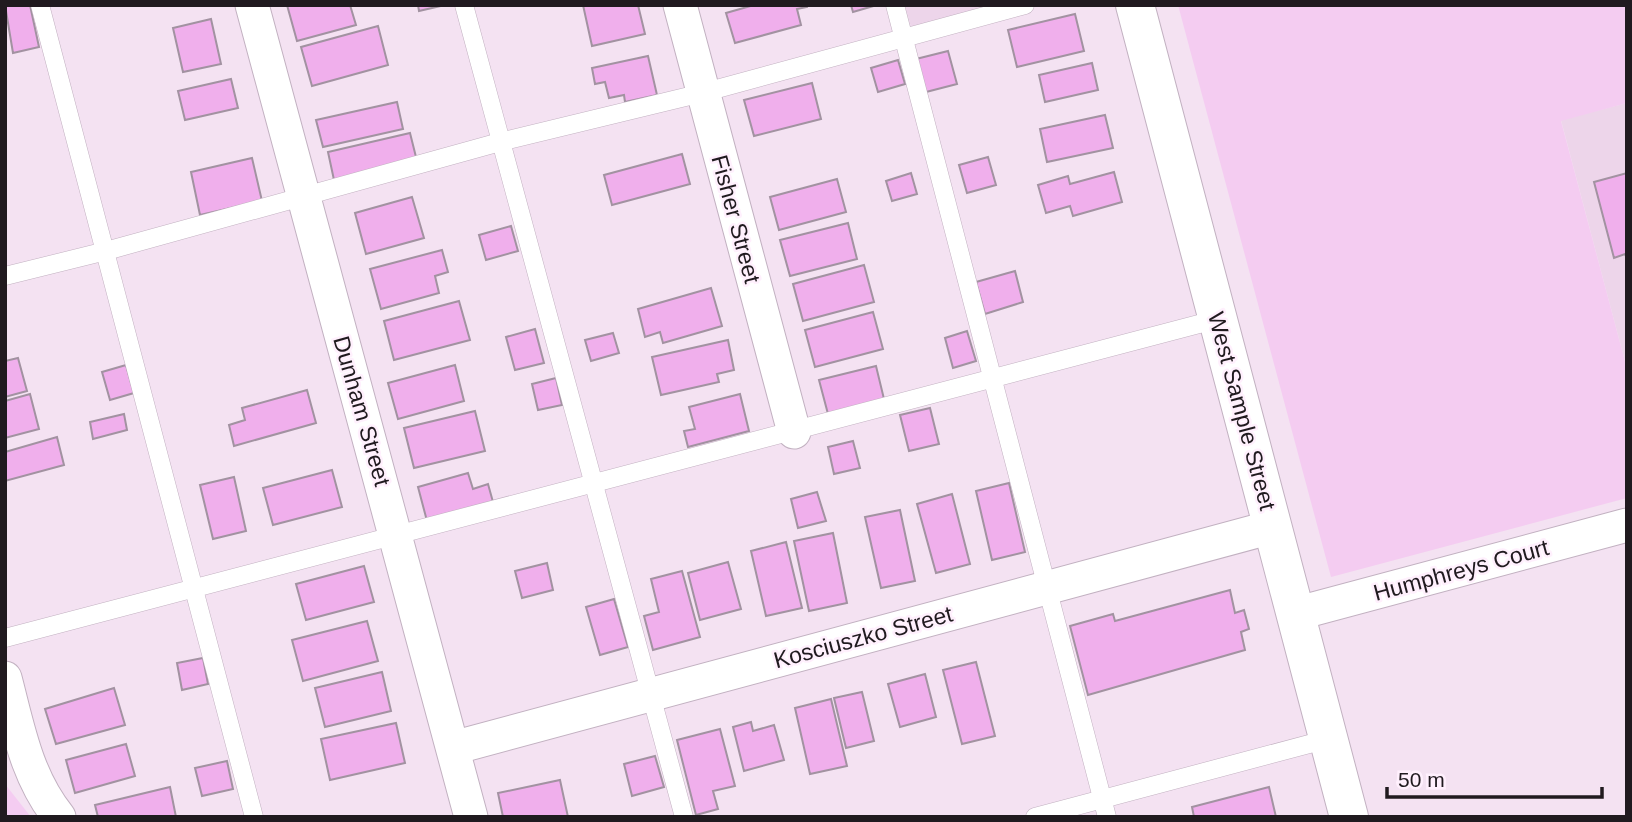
<svg xmlns="http://www.w3.org/2000/svg" width="1632" height="822" font-family="Helvetica,sans-serif">
  <style>
    .built { fill: #edd5ea }
    .green { fill: #f4ccf1 }
    .building { fill: #f0afec; stroke: #a292a1; stroke-width: 2 }
    .lines { fill: none; stroke-linecap: round; stroke-linejoin: round }
    .lane-casing { stroke: #c2b1c1; stroke-width: 19 }
    .street-casing { stroke: #c2b1c1; stroke-width: 35 }
    .secondary-casing { stroke: #c2b1c1; stroke-width: 40 }
    .lane { stroke: #fff; stroke-width: 18 }
    .street { stroke: #fff; stroke-width: 33 }
    .secondary { stroke: #fff; stroke-width: 38 }
    .labels { text-anchor: middle; stroke-width: 5; stroke-linejoin: round; paint-order: stroke }
    .street-label { font-size: 23px; fill: #201a1f; stroke: #fff0fd }
  </style>
  <rect width="100%" height="100%" fill="#f4e2f2"/>
  <!-- built -->
  <g class="built">
    <polygon points="905,5 994,5 911,27"/>
    <polygon points="1627,103 1627,369 1561,120"/>
  </g>
  <!-- green -->
  <g class="green">
    <polygon points="1178,5 1627,5 1627,103 1561,121 1627,369 1627,498 1331,577"/>
    <polygon points="5,784 31,817 5,817"/>
  </g>
  <!-- building -->
  <g class="building">
    <polygon points="5,5 30,5 39,47 13,53"/>
    <polygon points="287,5 350,5 356,25 297,41"/>
    <polygon points="418,5 445,5 419,11"/>
    <polygon points="583,5 638,5 645,34 592,46"/>
    <polygon points="754,5 807,5 807,7 797,9 801,25 735,43 726,13"/>
    <polygon points="851,5 877,5 853,12"/>
    <polygon points="1075,14 1084,51 1017,67 1008,30"/>
    <polygon points="211,19 221,64 183,72 173,28"/>
    <polygon points="378,26 388,65 312,86 301,47"/>
    <polygon points="948,51 957,84 926,92 916,59"/>
    <polygon points="648,56 657,95 625,102 624,95 609,98 605,82 595,84 592,68"/>
    <polygon points="898,60 905,84 878,92 871,68"/>
    <polygon points="1092,63 1098,90 1045,102 1039,75"/>
    <polygon points="231,79 238,108 185,120 178,91"/>
    <polygon points="812,83 821,119 754,136 744,100"/>
    <polygon points="397,102 403,129 323,147 316,120"/>
    <polygon points="1105,115 1113,148 1047,162 1040,129"/>
    <polygon points="410,133 417,161 334,180 328,152"/>
    <polygon points="682,154 690,184 612,205 604,175"/>
    <polygon points="988,157 996,185 967,193 959,165"/>
    <polygon points="252,158 262,201 200,215 191,172"/>
    <polygon points="1114,172 1122,202 1073,216 1070,206 1046,213 1038,185 1068,176 1070,184"/>
    <polygon points="911,173 917,194 892,201 886,181"/>
    <polygon points="1627,173 1627,259 1625,254 1614,258 1594,182"/>
    <polygon points="837,179 846,212 779,230 770,197"/>
    <polygon points="412,197 424,238 366,254 355,213"/>
    <polygon points="848,223 857,259 790,276 780,240"/>
    <polygon points="511,226 518,251 486,260 479,235"/>
    <polygon points="442,250 448,272 435,276 439,293 381,309 370,269"/>
    <polygon points="864,265 874,302 803,321 793,284"/>
    <polygon points="1015,271 1023,302 985,314 976,282"/>
    <polygon points="711,288 722,326 663,343 660,332 645,337 638,309"/>
    <polygon points="459,301 470,340 394,360 384,321"/>
    <polygon points="873,312 883,349 815,367 805,330"/>
    <polygon points="535,329 544,363 515,370 506,337"/>
    <polygon points="967,331 976,361 953,368 945,338"/>
    <polygon points="613,333 619,353 591,361 585,340"/>
    <polygon points="728,340 734,370 717,374 719,382 661,395 652,357"/>
    <polygon points="18,358 27,391 5,397 5,361"/>
    <polygon points="126,365 134,393 110,400 102,372"/>
    <polygon points="455,365 464,401 398,419 388,383"/>
    <polygon points="876,366 884,399 828,414 819,380"/>
    <polygon points="556,378 562,405 538,410 532,384"/>
    <polygon points="307,390 316,423 234,446 229,425 245,420 242,408"/>
    <polygon points="30,394 39,429 5,438 5,401"/>
    <polygon points="740,394 749,431 688,447 684,431 695,429 689,407"/>
    <polygon points="930,408 939,444 909,451 900,415"/>
    <polygon points="475,411 485,451 414,468 404,428"/>
    <polygon points="124,414 127,430 93,439 90,422"/>
    <polygon points="57,437 64,465 5,481 5,452"/>
    <polygon points="853,441 860,468 834,474 828,447"/>
    <polygon points="332,470 342,507 273,525 263,488"/>
    <polygon points="468,473 473,489 488,484 493,502 427,521 418,487"/>
    <polygon points="234,477 246,531 213,539 200,485"/>
    <polygon points="1009,483 1025,552 992,560 976,491"/>
    <polygon points="817,492 826,521 798,528 791,499"/>
    <polygon points="952,494 970,564 936,573 917,504"/>
    <polygon points="900,510 915,581 881,588 865,517"/>
    <polygon points="833,533 847,603 809,611 794,541"/>
    <polygon points="786,542 802,608 766,616 751,551"/>
    <polygon points="728,562 741,609 700,620 688,573"/>
    <polygon points="547,563 553,590 522,598 515,571"/>
    <polygon points="364,566 374,602 306,620 296,584"/>
    <polygon points="682,571 700,637 653,650 644,616 659,612 651,579"/>
    <polygon points="1230,590 1235,613 1244,610 1249,629 1241,632 1245,650 1088,695 1070,626 1113,614 1115,621"/>
    <polygon points="614,599 628,647 600,655 586,607"/>
    <polygon points="367,621 378,661 303,681 292,640"/>
    <polygon points="203,658 208,684 182,690 177,663"/>
    <polygon points="976,662 995,736 962,744 943,670"/>
    <polygon points="382,672 391,711 325,727 315,688"/>
    <polygon points="925,674 936,717 900,727 888,684"/>
    <polygon points="114,688 125,725 56,744 45,709"/>
    <polygon points="862,692 874,741 846,748 834,698"/>
    <polygon points="831,699 847,766 810,774 795,708"/>
    <polygon points="751,722 753,731 774,725 784,760 744,771 733,727"/>
    <polygon points="396,723 405,763 330,780 321,739"/>
    <polygon points="720,729 735,786 713,791 718,809 696,815 677,740"/>
    <polygon points="126,744 135,776 75,793 66,760"/>
    <polygon points="655,756 664,787 632,796 624,764"/>
    <polygon points="227,761 233,789 202,796 195,768"/>
    <polygon points="560,780 568,817 503,817 498,793"/>
    <polygon points="170,787 176,817 98,817 95,805"/>
    <polygon points="1269,787 1276,817 1194,817 1192,807"/>
  </g>
  <g class="lines">
    <!-- lane casing -->
    <g class="lane-casing">
      <g id="lane">
        <polyline points="40,5 254,817"/>
        <polyline points="464,5 684,817"/>
        <polyline points="895,5 1107,817"/>
        <polyline points="5,276 106,251 500,142 702,93 1025,5"/>
        <polyline points="5,638 1218,319"/>
        <polyline points="1035,817 1328,739"/>
      </g>
    </g>
    <!-- street casing -->
    <g class="street-casing">
      <g id="street">
        <polyline points="252,5 471,817"/>
        <polyline points="680,5 794,432"/>
        <polyline points="1295,614 1627,525"/>
        <path d="M5,678C18,727 26,776 59,817"/>
        <polyline points="453,748 1272,527"/>
      </g>
    </g>
    <!-- secondary casing -->
    <g class="secondary-casing">
      <polyline id="secondary" points="1135,5 1349,817"/>
    </g>
    <!-- lane -->
    <use href="#lane" class="lane"/>
    <!-- street -->
    <use href="#street" class="street"/>
    <!-- secondary -->
    <use href="#secondary" class="secondary"/>
  </g>
  <g class="labels">
    <!-- street labels -->
    <g class="street-label">
      <text transform="translate(736 219) rotate(75)" y="8">Fisher Street</text>
      <text transform="translate(362 411) rotate(74)" y="8">Dunham Street</text>
      <text transform="translate(1242 411) rotate(75)" y="8">West Sample Street</text>
      <text transform="translate(1461 570) rotate(-15)" y="8">Humphreys Court</text>
      <text transform="translate(863 637) rotate(-15)" y="8">Kosciuszko Street</text>
    </g>
  </g>
  <!-- border -->
  <rect width="1632" height="822" fill="none" stroke="#201a1f" stroke-width="14"/>
  <!-- scale -->
  <path d="M1387 787v10h215v-10" fill="none" stroke="#201a1f" stroke-width="3.5"/>
  <text x="1398" y="787" font-size="21" fill="#201a1f" stroke="#fff0fd" stroke-width="5" paint-order="stroke">50 m</text>
</svg>
